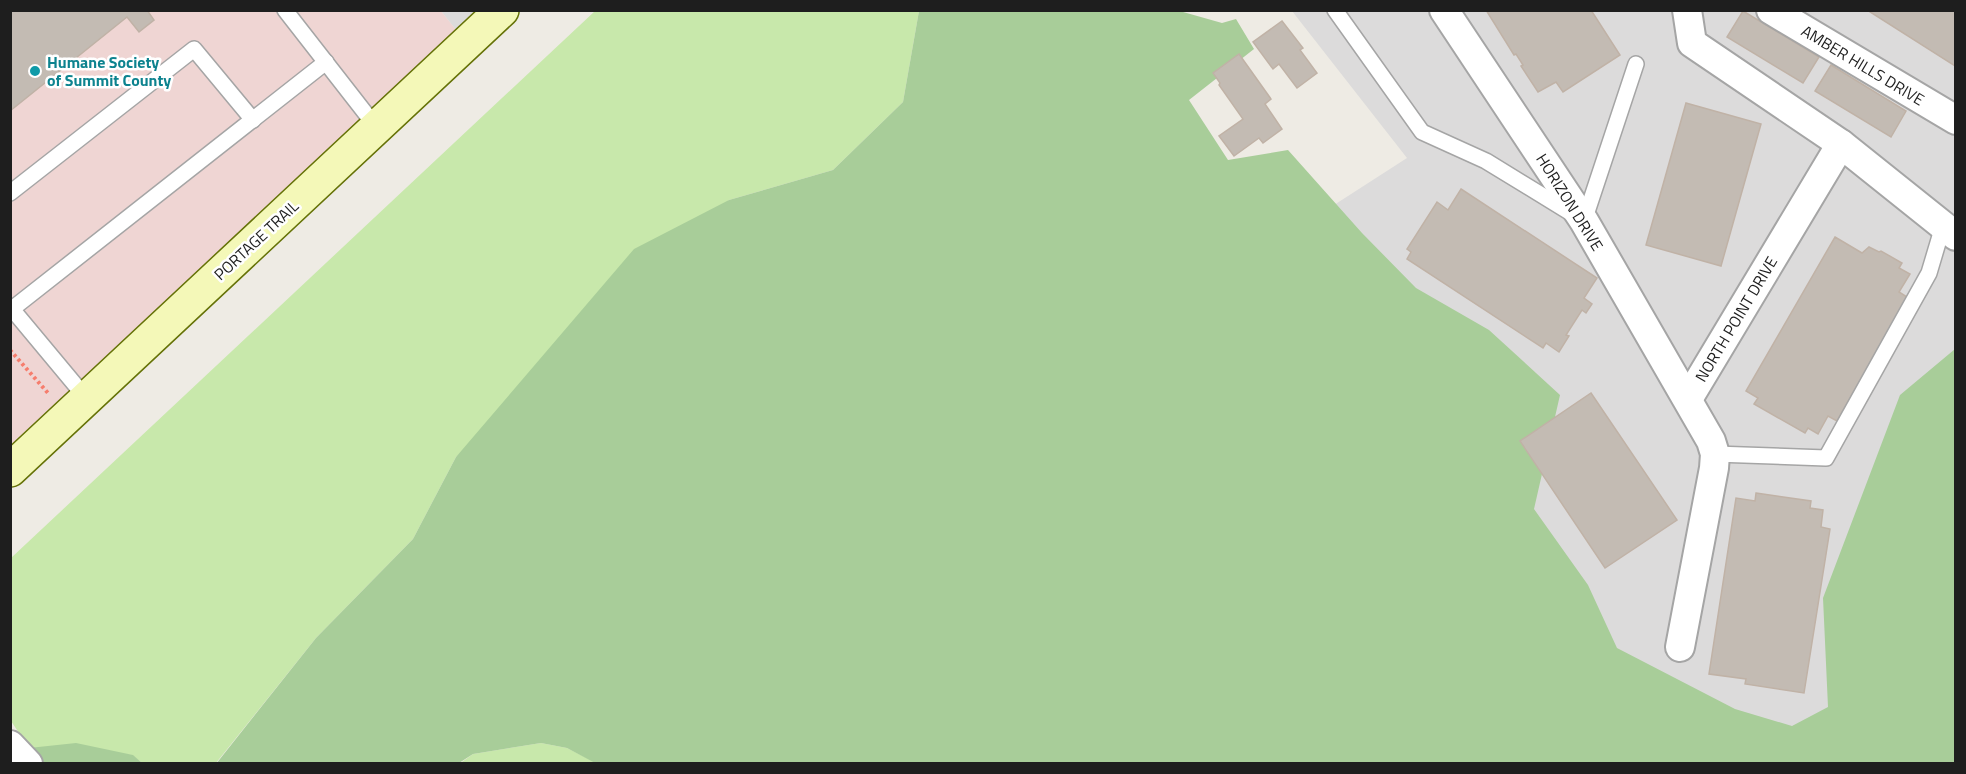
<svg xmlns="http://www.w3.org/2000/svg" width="1966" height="774" font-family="'Titillium Web',sans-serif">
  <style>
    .residential { fill: #dcdbdb }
    .commercial { fill: #efd5d3 }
    .grass { fill: #c8e8ab }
    .forest { fill: #a8cd99 }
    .building { fill: #c3bbb3; stroke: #c0b2a6; stroke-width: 1.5 }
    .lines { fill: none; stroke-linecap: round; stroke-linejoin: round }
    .lane-casing { stroke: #a5a5a5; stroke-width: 18 }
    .street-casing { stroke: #a5a5a5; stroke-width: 32 }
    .secondary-casing { stroke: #657207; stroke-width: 36 }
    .path { stroke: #f67d6d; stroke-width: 4; stroke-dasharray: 3 3; stroke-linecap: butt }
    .lane { stroke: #fff; stroke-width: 15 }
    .street { stroke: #fff; stroke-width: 28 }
    .secondary { stroke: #f4f8b8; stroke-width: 33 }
    .culture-dot { fill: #0f9aa8; stroke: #fff; stroke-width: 2 }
    .labels { text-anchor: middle; stroke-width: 5; stroke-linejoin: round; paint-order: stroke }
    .culture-label { font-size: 16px; font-weight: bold; fill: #0d838f; stroke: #fff; text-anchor: start }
    .street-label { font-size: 16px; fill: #1e1e1e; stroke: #fff }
  </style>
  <rect width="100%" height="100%" fill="#eeebe4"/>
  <!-- residential -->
  <g class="residential">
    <polygon points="441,11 485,11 460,35"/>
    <polygon points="1292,11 1955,11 1955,763 1526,763 1162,316 1407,158"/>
  </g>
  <!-- commercial -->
  <polygon class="commercial" points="11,11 441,11 460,35 11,445"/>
  <!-- grass -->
  <g class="grass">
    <polygon points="595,11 919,11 903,102 833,170 729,200 456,457 413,539 316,638 216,763 142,763 132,755 29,748 11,721 11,558"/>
    <polygon points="541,743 567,748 597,763 459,764 473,754"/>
  </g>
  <!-- forest -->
  <g class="forest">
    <polygon points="1176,10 1222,23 1236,19 1254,49 1189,100 1228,160 1288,150 1362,233 1416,288 1489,330 1560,395 1534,509 1588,585 1617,648 1735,709 1792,726 1828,707 1823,598 1900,395 1955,349 1955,763 597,764 567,748 541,743 473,754 459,763 216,764 316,638 413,539 456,457 634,249 729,200 833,170 903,102 919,11"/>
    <polygon points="76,743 133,755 142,763 18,764 29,748"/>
  </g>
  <!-- building -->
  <g class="building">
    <polygon points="10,10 147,10 154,20 139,32 127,17 10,111"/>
    <polygon points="1486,10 1591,10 1620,55 1563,92 1556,82 1538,92 1521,66 1523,65 1516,54 1514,55"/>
    <polygon points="1867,10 1956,10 1955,66"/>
    <polygon points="1743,11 1819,57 1803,83 1727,37"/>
    <polygon points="1282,21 1303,48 1300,50 1317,73 1297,88 1279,64 1273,69 1253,42"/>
    <polygon points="1239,54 1271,99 1265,104 1282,129 1263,143 1259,138 1234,156 1219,136 1243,119 1219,85 1220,83 1213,73"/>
    <polygon points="1831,65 1906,111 1891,137 1815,91"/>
    <polygon points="1686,103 1761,124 1721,266 1646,245"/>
    <polygon points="1461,189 1597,278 1584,298 1592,304 1586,313 1582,310 1566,335 1569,336 1559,352 1546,343 1543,348 1407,259 1411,252 1407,249 1437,202 1448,210"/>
    <polygon points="1835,237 1862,253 1869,247 1879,252 1881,251 1902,263 1899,268 1910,274 1899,292 1907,297 1837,421 1828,416 1818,434 1808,428 1805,433 1754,404 1758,398 1746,391"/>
    <polygon points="1591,393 1677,520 1605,568 1520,441"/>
    <polygon points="1756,493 1811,501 1810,508 1823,510 1821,527 1830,529 1804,693 1745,684 1746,679 1709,674 1736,498 1755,501"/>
  </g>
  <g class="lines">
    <!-- lane casing -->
    <g class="lane-casing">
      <g id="lane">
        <polyline points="285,10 377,128"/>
        <polyline points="1335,10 1422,132 1486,161 1584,221 1636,64"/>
        <polyline points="10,193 194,49 253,120"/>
        <polyline points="87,399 12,309 326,62"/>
        <polyline points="1715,454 1826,458 1929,273 1943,226"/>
      </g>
    </g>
    <!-- street casing -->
    <g class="street-casing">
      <g id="street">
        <polyline points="1444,10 1584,221 1711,441 1715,454 1714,468 1680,647"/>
        <polyline points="1687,10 1692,43 1841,144 1956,236"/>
        <polyline points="1771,10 1956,120"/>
        <polyline points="1688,399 1841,144"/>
        <polyline points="10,745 28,764"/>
      </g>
    </g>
    <!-- secondary casing -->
    <g class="secondary-casing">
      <polyline id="secondary" points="10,470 502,10"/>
    </g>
    <!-- path -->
    <polyline class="path" points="10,350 48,393"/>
    <!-- lane -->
    <use href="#lane" class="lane"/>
    <!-- street -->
    <use href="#street" class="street"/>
    <!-- secondary -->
    <use href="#secondary" class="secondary"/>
  </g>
  <!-- markers -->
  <circle class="culture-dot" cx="35" cy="71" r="6"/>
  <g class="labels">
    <!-- culture labels -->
    <g class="culture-label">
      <text x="47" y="68">Humane Society<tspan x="47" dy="18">of Summit County</tspan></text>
    </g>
    <!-- street labels -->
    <g class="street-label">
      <text transform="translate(1863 65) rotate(31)" y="6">AMBER HILLS DRIVE</text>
      <text transform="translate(1570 202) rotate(58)" y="6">HORIZON DRIVE</text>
      <text transform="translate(256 240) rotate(-43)" y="6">PORTAGE TRAIL</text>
      <text transform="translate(1736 319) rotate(-59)" y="6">NORTH POINT DRIVE</text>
    </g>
  </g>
  <!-- border -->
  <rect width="1966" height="774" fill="none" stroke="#1e1e1e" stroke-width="24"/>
</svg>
